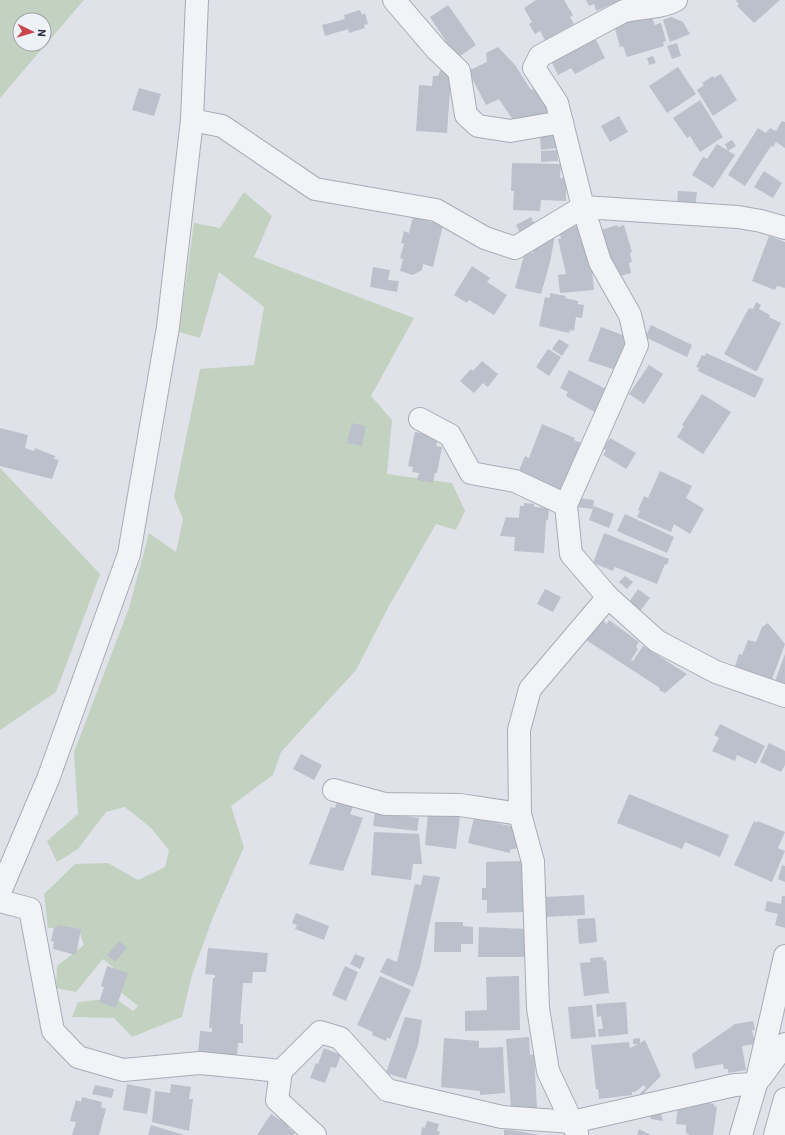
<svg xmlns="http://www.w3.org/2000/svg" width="785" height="1135" font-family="Barlow,sans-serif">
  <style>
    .green { fill: #c3d2c0; fill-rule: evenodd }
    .building { fill: #bcc0cb }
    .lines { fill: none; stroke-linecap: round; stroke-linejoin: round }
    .minor-casing { stroke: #a8acb5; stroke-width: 24 }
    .minor { stroke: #f1f3f6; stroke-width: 22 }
  </style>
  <rect width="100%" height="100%" fill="#dfe2e8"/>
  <!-- green -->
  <g class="green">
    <path d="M0,0H84L0,98ZM20,20H44V44H20Z"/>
    <polygon points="244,192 272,216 254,257 414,318 371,396 392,420 387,474 452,483 465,511 456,530 436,524 389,606 356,670 281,752 273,775 231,806 244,847 213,917 192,975 182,1017 132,1037 114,1018 72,1017 78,1002 115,998 133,1011 138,1006 118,990 124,977 103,959 76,992 56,988 57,966 84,945 78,928 48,928 44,894 75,864 108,863 138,880 165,867 169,850 151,828 125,807 106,812 78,849 57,862 47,841 78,814 74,752 129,608 149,533 176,552 183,519 174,497 200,369 254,365 264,307 219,272 200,338 179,332 194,223 220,228"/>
    <polygon points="0,468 100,574 56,692 0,730"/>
  </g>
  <!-- building -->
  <g class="building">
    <polygon points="536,0 564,0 573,15 570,17 574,24 545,40 540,31 535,34 529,24 532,22 524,8"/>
    <polygon points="586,0 618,0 619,1 596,11 594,4 589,6"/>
    <polygon points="737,0 780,0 754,23 737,6 739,4 736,1"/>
    <polygon points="448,5 476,45 457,58 430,17"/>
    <polygon points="360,10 362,15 365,13 368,24 364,25 365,28 349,33 348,29 325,36 322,25 345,19 344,15"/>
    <polygon points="651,15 655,25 661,23 666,41 663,42 664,46 627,57 623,46 620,47 614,25"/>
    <polygon points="671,17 683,22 690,34 670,42 663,20"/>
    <polygon points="594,36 605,58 575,74 571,68 558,75 550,59"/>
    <polygon points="677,43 681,56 672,59 667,46"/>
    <polygon points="498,47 515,65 531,90 536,88 551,117 515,123 499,99 486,105 468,71 487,62 486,53"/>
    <polygon points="653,56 656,63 649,65 647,58"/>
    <polygon points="678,67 696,94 667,113 649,86"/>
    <polygon points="441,69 451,76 447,133 416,131 419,85 432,86 433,76 438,76"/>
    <polygon points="721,74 737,100 713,116 697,90 704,85 702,83 713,76 714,78"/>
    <polygon points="139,88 161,94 154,116 132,110"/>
    <polygon points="700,100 723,137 700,152 690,136 687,138 673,118"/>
    <polygon points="619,116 628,132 610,142 601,126"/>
    <polygon points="782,121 785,122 785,148 776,142 773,147 771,146 745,186 728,175 758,128 766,133 770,128 776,131"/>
    <polygon points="555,134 557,148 541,150 540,136"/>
    <polygon points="732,140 736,146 728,151 725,144"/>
    <polygon points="717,144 735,155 713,188 692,175 703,157 707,159"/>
    <polygon points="557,150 558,161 541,162 541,151"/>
    <polygon points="512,163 561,164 560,178 566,178 566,201 541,200 540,211 513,210 514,191 511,191"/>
    <polygon points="764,171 782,183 773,198 754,187"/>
    <polygon points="678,191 697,192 695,208 677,207"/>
    <polygon points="413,217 443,225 433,267 423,264 422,270 413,275 400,271 403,259 400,258 404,244 401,243 404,231 409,233"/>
    <polygon points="531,217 536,227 521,235 516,225"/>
    <polygon points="580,225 596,269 592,270 594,290 560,293 558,275 566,274 558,239 561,239 559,230"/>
    <polygon points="617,225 618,227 624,225 632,252 630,253 632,262 629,263 631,273 617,277 601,230"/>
    <polygon points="555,235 550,262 541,294 515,288 525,252 533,253 534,242"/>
    <polygon points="769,236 785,242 785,288 777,286 775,290 752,281"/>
    <polygon points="472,266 490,278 487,282 507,295 494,315 469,300 467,303 454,295"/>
    <polygon points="373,267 390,270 388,280 399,281 397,292 370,287"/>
    <polygon points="550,293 566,296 565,298 578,301 578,304 584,305 582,318 576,317 574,331 570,330 569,333 539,326 545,297 550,298"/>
    <polygon points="756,302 761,305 759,309 770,315 769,317 781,323 757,371 755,371 724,354 749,308 753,309"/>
    <polygon points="651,325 692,345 687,357 645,337"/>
    <polygon points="601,327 628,337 616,370 588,361"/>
    <polygon points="559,339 569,345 562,356 552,349"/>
    <polygon points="548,349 561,357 549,376 536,367"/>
    <polygon points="706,353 764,379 755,398 698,371 699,368 696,367 702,355 705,356"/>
    <polygon points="482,361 498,374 488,387 483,383 474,393 460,381 471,369 473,371"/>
    <polygon points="649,365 663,374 644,404 629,394"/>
    <polygon points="569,370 610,391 598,414 566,396 568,392 560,388"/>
    <polygon points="702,394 731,412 703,454 677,437 684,426 682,425"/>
    <polygon points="352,423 366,426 362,446 347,443"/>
    <polygon points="542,424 575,438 574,440 582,443 567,482 564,480 560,490 518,473 525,456 529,458"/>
    <polygon points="0,428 28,435 25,448 34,451 35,448 55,456 54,459 59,460 52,479 0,466"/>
    <polygon points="415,432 430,435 429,438 438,439 436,446 442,447 437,473 435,473 433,483 417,480 419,473 412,472 413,467 408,466"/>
    <polygon points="610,438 636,453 626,469 603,455 606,450 602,449"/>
    <polygon points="660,471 692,486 686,498 704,509 690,534 674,524 671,532 637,517 640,511 638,510 644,496 648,498"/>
    <polygon points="578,498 594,500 593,509 576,507"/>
    <polygon points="524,503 534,504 534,507 549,508 548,520 546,520 544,553 514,551 515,537 500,536 506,517 519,518 520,506 524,506"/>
    <polygon points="594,506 614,514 609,528 589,520"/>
    <polygon points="625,514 674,537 667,553 617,531"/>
    <polygon points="604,533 669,559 667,565 665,564 657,584 615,567 613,571 593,563"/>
    <polygon points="625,576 633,582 627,589 619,582"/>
    <polygon points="545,589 561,597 553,612 537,604"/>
    <polygon points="638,589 650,598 638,614 627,605"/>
    <polygon points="598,617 607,624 609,620 639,642 636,647 638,649 631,660 633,661 643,646 687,674 665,693 659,690 660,688 583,638"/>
    <polygon points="768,623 785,644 771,682 734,669 739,654 742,655 748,640 756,642 762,627"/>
    <polygon points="785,654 785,684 775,681"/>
    <polygon points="720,724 765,746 756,764 737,755 735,761 712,751 719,738 714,735"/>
    <polygon points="769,743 785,751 785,765 781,772 760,762"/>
    <polygon points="301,754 322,765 314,780 293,769"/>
    <polygon points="629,794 729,835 720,857 685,842 682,849 617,823"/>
    <polygon points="337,801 353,807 350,814 363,818 343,871 309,864 331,807 335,808"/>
    <polygon points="375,812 419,818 417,831 373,826"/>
    <polygon points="428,813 460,816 456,849 425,845"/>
    <polygon points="474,818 515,827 521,847 510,850 510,853 468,843"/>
    <polygon points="754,821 757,823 758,821 785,832 778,848 785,851 772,882 734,865"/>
    <polygon points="374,832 419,834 422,864 413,864 411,880 371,875"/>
    <polygon points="522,861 523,912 487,913 487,900 482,900 482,888 486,888 486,862"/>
    <polygon points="782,865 785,866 785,882 778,879"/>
    <polygon points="423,875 440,877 420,967 413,987 380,972 387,958 397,962 415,884 421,885"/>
    <polygon points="584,895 585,915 546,917 544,897"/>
    <polygon points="782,896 785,896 785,928 775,925 778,914 765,911 767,901 781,904"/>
    <polygon points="296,913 329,926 324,940 295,929 297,925 292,923"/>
    <polygon points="595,918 597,942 579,944 577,919"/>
    <polygon points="435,922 463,922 463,926 473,927 473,944 461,944 461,952 434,952"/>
    <polygon points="58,925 81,929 76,955 53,949 54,942 51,941 54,927 57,927"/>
    <polygon points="479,927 529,929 527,957 478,957"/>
    <polygon points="119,941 127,948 115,962 107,955"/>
    <polygon points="208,948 268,953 266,972 253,972 252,983 243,983 240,1024 243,1024 243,1043 238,1043 237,1057 198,1055 200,1031 212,1032 212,1028 209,1028 213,978 215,978 215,975 205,974"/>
    <polygon points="355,954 365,958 360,969 350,964"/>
    <polygon points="603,957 604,961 606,960 609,993 584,996 580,963 591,962 590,958"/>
    <polygon points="107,966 128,973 116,1008 99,1002 104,987 101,986"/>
    <polygon points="345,966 358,972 346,1001 332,995"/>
    <polygon points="380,976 411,990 390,1039 387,1037 386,1041 372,1035 373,1032 357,1025"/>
    <polygon points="519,976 520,1030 465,1031 465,1011 487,1010 486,977"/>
    <polygon points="626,1002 628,1034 599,1037 598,1029 603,1029 601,1016 597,1017 596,1004"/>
    <polygon points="592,1005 596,1037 571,1039 568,1007"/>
    <polygon points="405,1017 422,1020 418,1045 406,1079 386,1073"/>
    <polygon points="753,1021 755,1030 752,1030 755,1044 742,1046 746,1070 728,1073 728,1069 724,1069 723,1064 695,1069 692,1054 735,1024"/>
    <polygon points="529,1037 530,1055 534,1054 537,1108 511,1110 506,1039"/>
    <polygon points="444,1038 479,1041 479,1048 503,1047 505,1093 480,1095 480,1091 441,1087"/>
    <polygon points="640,1038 640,1043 645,1040 661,1076 642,1095 640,1093 646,1088 644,1085 635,1092 632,1092 632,1095 599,1099 598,1089 596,1089 591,1045 629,1042 630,1048 638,1044 633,1044 633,1039"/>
    <polygon points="324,1048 341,1055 336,1068 331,1067 325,1083 310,1078 316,1063 318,1064"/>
    <polygon points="127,1084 151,1089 147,1114 123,1110"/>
    <polygon points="171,1084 191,1087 189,1099 193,1099 189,1131 152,1122 155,1091 170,1093"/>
    <polygon points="95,1085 114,1089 112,1098 92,1094"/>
    <polygon points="82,1097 102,1102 101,1107 106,1109 99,1135 72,1135 76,1122 70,1121 76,1100 81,1102"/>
    <polygon points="702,1102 714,1104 714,1106 717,1107 713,1135 690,1135 686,1133 686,1125 676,1124 678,1106 691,1108 692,1104 702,1105"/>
    <polygon points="660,1111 663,1121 651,1119 650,1113"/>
    <polygon points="271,1114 280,1120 281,1118 291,1124 288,1128 295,1133 293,1135 257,1135"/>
    <polygon points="427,1121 439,1124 437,1131 440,1132 439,1135 421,1135 422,1127 425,1128"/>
    <polygon points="151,1125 184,1135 148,1135"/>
    <polygon points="639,1129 651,1135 637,1135"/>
    <polygon points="504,1130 511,1130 540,1135 504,1135"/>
  </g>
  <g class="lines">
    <!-- minor casing -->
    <g class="minor-casing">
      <g id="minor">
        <polyline points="394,0 436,49 459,71 466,115 478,126 510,131 562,122"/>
        <path d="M676,0C661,8 641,7 624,11L540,56L534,68L557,103L583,207L600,262L630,315L637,345L566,505L571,554L608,597L657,641L716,672L785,696"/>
        <polyline points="192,120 222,126 315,189 436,210 485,238 515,248 583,207 738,217 761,221 785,228"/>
        <polyline points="420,419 450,435 471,473 515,481 566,505"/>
        <polyline points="334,790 385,804 460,805 520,814"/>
        <polyline points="0,892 48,779 129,554 168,327 192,120 197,0"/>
        <polyline points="0,901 30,909 53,1031 78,1057 123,1070 200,1063 281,1071 320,1032 340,1038 387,1090 502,1117 572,1122 735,1085 756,1084"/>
        <polyline points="281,1071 277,1100 315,1135"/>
        <polyline points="761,1077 785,1044"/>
        <polyline points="577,1133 548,1071 538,1008 533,862 520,814 519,730 530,689 608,597"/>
        <polyline points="741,1135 756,1084 785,956"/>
        <polyline points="775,1135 785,1099"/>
      </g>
    </g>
    <!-- minor -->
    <use href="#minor" class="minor"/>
  </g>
  <!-- north arrow -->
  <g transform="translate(32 32) rotate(95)"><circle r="19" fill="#eef1f6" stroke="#9fa3ad"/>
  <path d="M0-3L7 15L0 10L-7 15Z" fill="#cb454e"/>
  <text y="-6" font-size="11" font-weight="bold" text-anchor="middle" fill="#282e3f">N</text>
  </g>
</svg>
